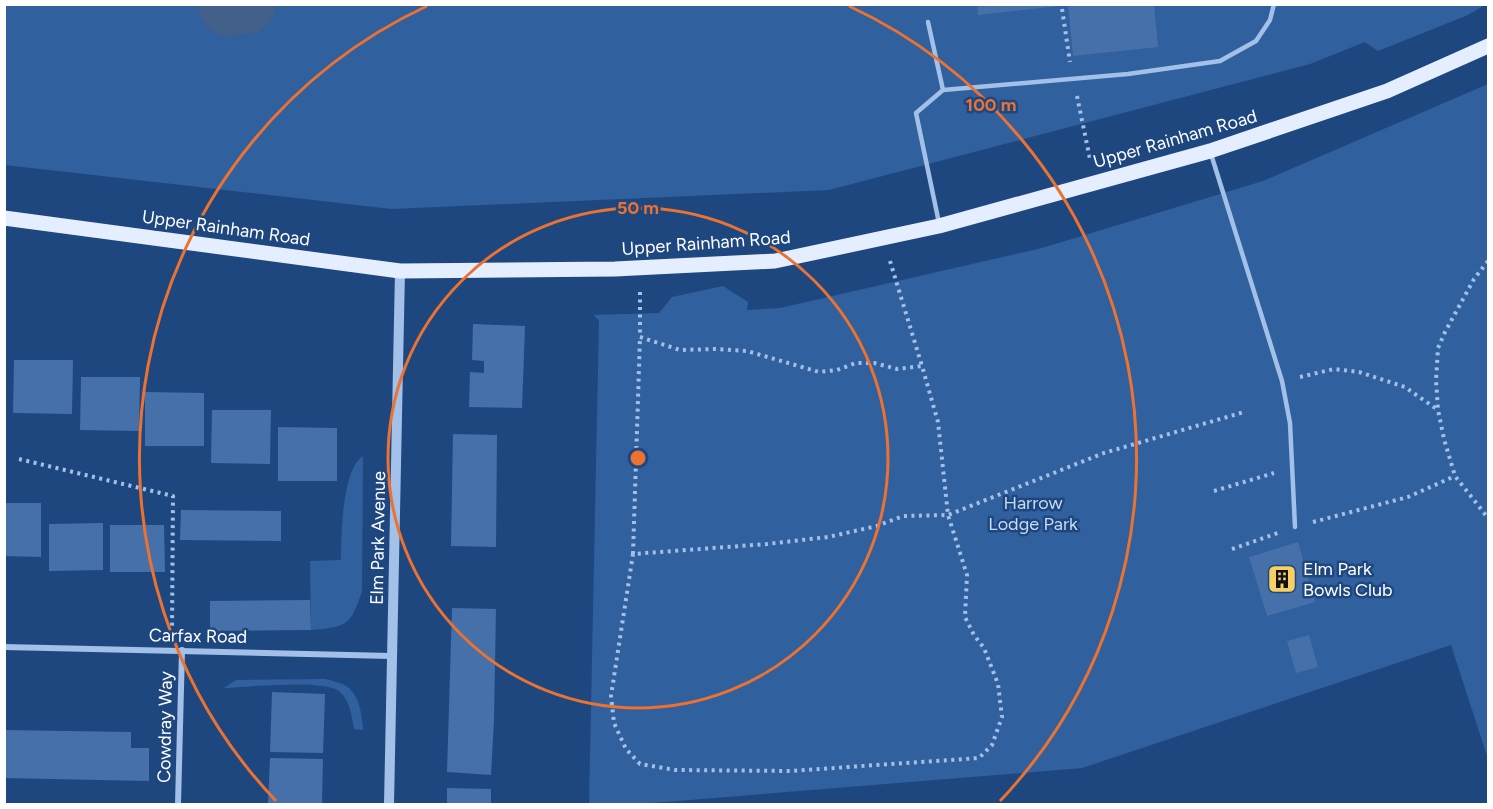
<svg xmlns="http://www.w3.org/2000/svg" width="1493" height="809" font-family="Figtree,sans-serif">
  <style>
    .green { fill: #31609e }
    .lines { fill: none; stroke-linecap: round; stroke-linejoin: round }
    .river { stroke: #42608a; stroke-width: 60 }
    .building { fill: #4670a9 }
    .path { stroke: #a2c0e8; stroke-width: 4; stroke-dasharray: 3 4.5; stroke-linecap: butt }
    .service { stroke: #a2c0e8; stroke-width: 4.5 }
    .minor { stroke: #a2c0e8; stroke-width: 6 }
    .tertiary { stroke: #a2c0e8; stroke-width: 10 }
    .primary { stroke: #e4eefe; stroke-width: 15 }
    .ring { fill: none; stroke: #eb7230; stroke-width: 3 }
    .labels { text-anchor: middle; stroke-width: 5; stroke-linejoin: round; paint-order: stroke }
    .street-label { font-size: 18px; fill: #fff; stroke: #1e4780 }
    .park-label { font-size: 18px; fill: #c6dbf6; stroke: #1e4780 }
    .poi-label { font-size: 18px; fill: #fff; stroke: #1e4780; text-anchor: start }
    .centre { fill: #eb7230; stroke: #1e4780; stroke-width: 3 }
    .ring-label { font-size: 18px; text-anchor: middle; font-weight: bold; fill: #eb7230; stroke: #1e4780; stroke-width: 5; stroke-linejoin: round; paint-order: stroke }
  </style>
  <rect width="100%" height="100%" fill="#1e4780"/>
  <!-- green -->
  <g class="green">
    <polygon points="5,5 1485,5 1468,15 1378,51 1365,42 1310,64 829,190 392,209 5,165"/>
    <polygon points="1488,84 1488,759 1451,645 1082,768 640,804 589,804 599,321 594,315 659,313 672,297 723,286 748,302 747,310 780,308 1042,248 1263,181"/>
    <path d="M363,456L362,591C351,626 346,627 311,630L310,561L341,560C341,537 342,469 363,456Z"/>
    <path d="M325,679C333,681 343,683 349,688C360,698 362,716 363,730L354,729C352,717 350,700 339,691C323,679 247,687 224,688L236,680Z"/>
  </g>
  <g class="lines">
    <!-- river -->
    <polyline class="river" points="228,4 229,6 246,4"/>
  </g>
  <!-- building -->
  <g class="building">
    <polygon points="977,4 1060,4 1060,6 978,15"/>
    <polygon points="1068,4 1154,4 1158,47 1073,56"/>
    <polygon points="473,324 525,326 522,408 469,407 470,372 484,373 484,361 472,360"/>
    <polygon points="14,360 73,360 72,414 13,413"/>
    <polygon points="81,377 140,377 139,431 80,430"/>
    <polygon points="145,392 204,393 204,446 145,446"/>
    <polygon points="212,410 271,410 270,464 211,463"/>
    <polygon points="278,427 337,428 337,481 278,481"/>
    <polygon points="453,434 497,435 496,547 451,546"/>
    <polygon points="4,503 41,503 41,557 4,556"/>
    <polygon points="181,510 281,511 281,541 180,540"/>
    <polygon points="103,523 103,570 49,571 49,524"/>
    <polygon points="110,525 164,525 165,572 110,572"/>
    <polygon points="1298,542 1315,602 1267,616 1249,557"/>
    <polygon points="310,600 311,630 210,631 210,601"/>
    <polygon points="452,608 496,609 494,720 491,775 447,772"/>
    <polygon points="1309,635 1318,667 1296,673 1287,641"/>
    <polygon points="272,692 325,694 323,753 270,752"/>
    <polygon points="4,730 131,732 131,748 149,748 149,781 4,778"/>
    <polygon points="270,758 323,759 322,804 268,804"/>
    <polygon points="447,788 491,789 491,804 447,804"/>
  </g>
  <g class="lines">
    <!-- path -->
    <g class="path">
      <polyline points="1062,9 1070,62"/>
      <polyline points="1077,96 1090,159"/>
      <polyline points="890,261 922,366"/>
      <polyline points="1488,261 1474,279 1445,332 1438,348 1436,380 1438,410 1444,439 1455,476 1488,518"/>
      <polyline points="640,292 640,337 680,350 715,349 747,351 819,372 837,370 856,363 874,363 897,369 922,366 938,422 948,515 967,575 965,617 974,635 984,648 998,684 1002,717 992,745 979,758 790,771 675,770 640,764 626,749 614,723 611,696 633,554 767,544 828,537 877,526 903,516 948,515 1104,453 1244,412"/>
      <polyline points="1300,377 1334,369 1359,372 1405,387 1438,410"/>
      <polyline points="19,459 173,496 172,631"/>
      <polyline points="1214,491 1274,473"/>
      <polyline points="1313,522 1408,497 1455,476"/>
      <polyline points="1232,549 1278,533"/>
      <polyline points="633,554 640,337"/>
    </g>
    <!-- service -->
    <g class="service">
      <polyline points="928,22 943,90"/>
      <polyline points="1211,154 1282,381 1290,423 1295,527"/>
      <polyline points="939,223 916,113 943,90 1128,74 1220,61 1256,41 1270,20 1274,4"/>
    </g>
    <!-- minor -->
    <g class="minor">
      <polyline points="4,647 391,656"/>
      <polyline points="178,804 182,650"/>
    </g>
    <!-- tertiary -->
    <polyline class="tertiary" points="389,804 400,271"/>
    <!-- primary -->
    <polyline class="primary" points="4,218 400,271 615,269 775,261 939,226 1210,151 1387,91 1488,46"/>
  </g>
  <!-- distance rings -->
  <g class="ring">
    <circle cx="638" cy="458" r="250"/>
    <path d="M276 801A499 499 0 0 1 427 6M849 6A499 499 0 0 1 1000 801"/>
  </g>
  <!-- icons -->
  <defs>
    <g id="building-square" transform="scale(1.5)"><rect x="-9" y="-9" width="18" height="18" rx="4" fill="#f8cf60" stroke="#1e4780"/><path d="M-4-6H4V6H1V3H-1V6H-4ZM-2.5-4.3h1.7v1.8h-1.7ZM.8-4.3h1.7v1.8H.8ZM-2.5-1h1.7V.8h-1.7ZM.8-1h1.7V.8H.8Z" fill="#111"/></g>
  </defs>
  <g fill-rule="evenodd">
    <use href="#building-square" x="1282" y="579"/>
  </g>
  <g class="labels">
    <!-- street labels -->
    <g class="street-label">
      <text transform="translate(1175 139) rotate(-16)" y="6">Upper Rainham Road</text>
      <text transform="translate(226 228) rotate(8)" y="6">Upper Rainham Road</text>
      <text transform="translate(706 243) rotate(-4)" y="6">Upper Rainham Road</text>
      <text transform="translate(378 538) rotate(-89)" y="6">Elm Park Avenue</text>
      <text transform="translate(198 636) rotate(1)" y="6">Carfax Road</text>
      <text transform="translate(165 727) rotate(-89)" y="6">Cowdray Way</text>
    </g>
    <!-- park labels -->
    <g class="park-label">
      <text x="1033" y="509">Harrow<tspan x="1033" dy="21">Lodge Park</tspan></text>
    </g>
    <!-- poi labels -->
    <g class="poi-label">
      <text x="1303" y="575">Elm Park<tspan x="1303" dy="21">Bowls Club</tspan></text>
    </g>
  </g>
  <circle cx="638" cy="458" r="9" class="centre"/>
  <g class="ring-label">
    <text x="991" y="111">100 m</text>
    <text x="638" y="214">50 m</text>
  </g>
  <!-- border -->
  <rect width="1493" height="809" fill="none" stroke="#ffffff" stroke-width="12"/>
</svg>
